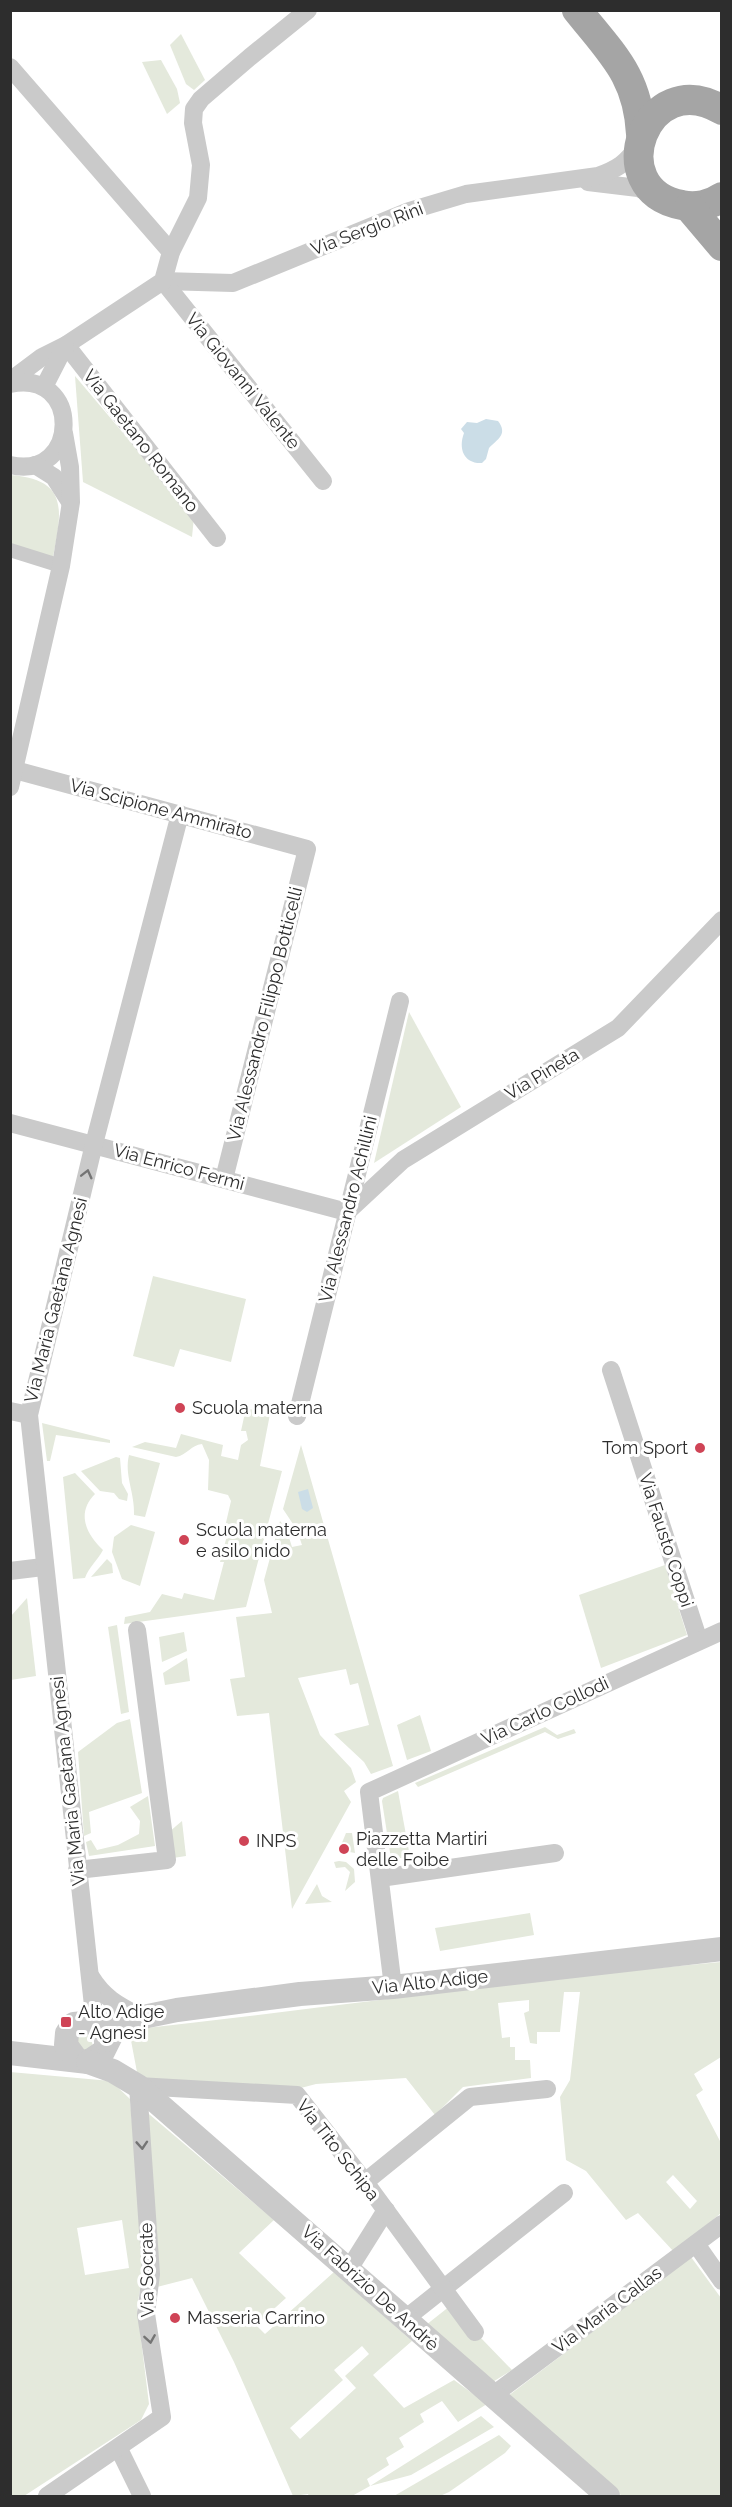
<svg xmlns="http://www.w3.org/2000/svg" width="732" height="2507" font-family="Raleway,sans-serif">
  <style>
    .green { fill: #e4e9dc; fill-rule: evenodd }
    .water { fill: #cbdde7 }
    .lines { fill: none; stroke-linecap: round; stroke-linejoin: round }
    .pedestrian { stroke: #cacaca; stroke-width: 14 }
    .minor { stroke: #cacaca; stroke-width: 18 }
    .tertiary { stroke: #cacaca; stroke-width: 24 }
    .primary { stroke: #a5a5a5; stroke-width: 30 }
    .oneway { stroke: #747474 }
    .poi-dot { fill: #cf4456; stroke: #fff; stroke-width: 2 }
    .labels { text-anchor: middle; stroke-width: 6; stroke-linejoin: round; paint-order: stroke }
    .street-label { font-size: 18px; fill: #2d2d2d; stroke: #fff }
    .poi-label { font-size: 18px; fill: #2d2d2d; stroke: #fff; text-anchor: start }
  </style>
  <rect width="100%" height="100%" fill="#fff"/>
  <!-- green -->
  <g class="green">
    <polygon points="181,34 205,80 194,90 186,84 170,45"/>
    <polygon points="161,60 177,89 180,103 167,114 142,62"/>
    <polygon points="75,376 194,517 192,537 83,482"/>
    <path d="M10,475C69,479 62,511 53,557L11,545Z"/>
    <polygon points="409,1012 461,1107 374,1163"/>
    <polygon points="153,1276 246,1299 231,1362 180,1349 174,1367 133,1356"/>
    <path d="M246,1408L270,1414L260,1466L282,1471L246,1607L124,1624L125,1617L150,1612L162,1594L182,1599L184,1593L214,1600L224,1562H220L229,1528L225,1527L231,1501L228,1495L208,1490L209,1460L202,1444C191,1445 187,1455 176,1457L132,1447L145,1442L176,1448L181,1434L223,1445L221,1456L238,1460L241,1445L248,1440L246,1431H241Z"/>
    <polygon points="42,1423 110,1440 110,1443 56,1435 50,1461 47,1461"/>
    <polygon points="301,1445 393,1766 371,1774 364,1762 334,1734 369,1725 358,1683 350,1685 346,1669 298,1678 320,1735 351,1768 356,1782 344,1791 351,1802 292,1909 269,1713 237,1716 230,1679 245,1677 236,1617 272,1613 264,1580 280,1521 286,1528 292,1547 302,1545 297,1530 283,1509"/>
    <path d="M129,1455L160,1463L145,1517L134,1515C135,1493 124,1475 129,1455Z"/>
    <polygon points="116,1457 120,1458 122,1483 128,1494 127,1501 119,1499 114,1493 100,1491 81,1471"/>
    <path d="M75,1473L95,1494C76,1513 86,1534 103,1550C97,1561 89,1567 85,1578L73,1579L63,1477Z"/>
    <polygon points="131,1525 155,1532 140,1586 122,1579 112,1552 114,1537"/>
    <polygon points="107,1559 112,1564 113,1573 91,1577"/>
    <polygon points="665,1565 687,1635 601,1668 579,1595"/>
    <polygon points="27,1598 36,1676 11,1680 11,1616"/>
    <polygon points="117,1625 129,1712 121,1714 108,1627"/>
    <polygon points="184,1632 187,1651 162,1662 159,1637"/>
    <polygon points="187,1658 190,1681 165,1685 163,1673"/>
    <polygon points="420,1715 431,1751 407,1760 397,1725"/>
    <polygon points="130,1719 142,1793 89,1812 91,1833 84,1836 78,1752 117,1723"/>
    <polygon points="545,1727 557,1735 574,1729 576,1733 558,1739 545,1732 418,1787 415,1783"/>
    <polygon points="398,1791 410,1857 391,1859 382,1801 383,1798"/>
    <polygon points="148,1796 155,1846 89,1856 86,1842 91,1840 97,1850 118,1845 139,1834 140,1821 130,1807"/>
    <polygon points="182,1821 186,1856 173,1858 169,1832"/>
    <polygon points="346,1833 352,1833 355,1853 339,1850"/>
    <polygon points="339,1861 346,1862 354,1869 355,1882 345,1891 350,1872 345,1867 336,1868 334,1862"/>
    <polygon points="317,1884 322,1896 332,1902 305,1904"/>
    <polygon points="530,1913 534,1935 440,1951 435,1928"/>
    <path d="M721,1962V2057L694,2074L703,2090L696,2095L721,2143V2213L674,2252L638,2213L626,2220L586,2171L566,2160L560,2097L570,2080L580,1992H564L560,2032H537V2044L530,2043L524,2013L529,2011V2000L498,2003L502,2038L510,2037V2047H515V2060H530L531,2078L463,2087L435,2115L406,2078L316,2084L297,2089L146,2082L137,2072L129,2030C326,2008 523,1980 721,1962ZM673,2175L697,2201L690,2209L666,2182Z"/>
    <polygon points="84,2034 90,2036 93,2046 85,2054 75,2039"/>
    <path d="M10,2072L111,2081L130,2099L144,2266L137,2307L149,2404L141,2420L24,2496H10ZM122,2220L129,2268L85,2275L77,2228Z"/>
    <path d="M143,2109L274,2220L239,2253L286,2298L256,2325L265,2334L334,2272L412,2341L373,2375L404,2408L454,2380L487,2404L458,2422L442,2401L420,2414L424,2422L399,2438L404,2447L386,2458L389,2465L367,2479L370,2486L481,2416L494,2427L411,2475L370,2486L352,2496H309L308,2494L293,2496L234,2362L192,2278L157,2287ZM362,2346L369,2354L345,2376L356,2388L300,2439L290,2428L343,2380L334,2370Z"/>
    <polygon points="691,2257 721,2298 721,2496 622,2496 508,2396"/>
    <polygon points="450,2306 512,2370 491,2383 426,2325"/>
    <polygon points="499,2435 511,2446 505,2453 449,2492 440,2496 394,2496"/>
  </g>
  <!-- water -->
  <g class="water">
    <path d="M486,419L498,421C508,434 498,439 489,448L486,459L482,463C464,464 458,449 464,433L461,429L467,422L477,423Z"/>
    <polygon points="308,1489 313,1508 307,1512 302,1509 298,1492"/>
  </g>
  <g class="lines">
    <!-- pedestrian -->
    <polyline class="pedestrian" points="10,550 61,566"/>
    <!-- minor -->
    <g class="minor">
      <polyline points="10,67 171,252"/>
      <polyline points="588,182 638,188 655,195"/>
      <path d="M163,281L233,283L409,211L466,194L598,176C617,169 627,163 638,146"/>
      <polyline points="163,281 323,481"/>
      <polyline points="66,345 217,538"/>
      <polyline points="10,381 42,357 66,345 163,281 171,252 198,198 201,165 193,123 194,109 201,99 250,57 308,10"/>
      <path d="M10,384C82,368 81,481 10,465"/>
      <polyline points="44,387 65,346"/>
      <polyline points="35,465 54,477 70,502"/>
      <polyline points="15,770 307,849 224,1179"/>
      <polyline points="10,787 61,566 71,502 70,467 64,433"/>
      <polyline points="10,1123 347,1212 403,1160 618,1028 722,920"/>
      <polyline points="611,1370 699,1641"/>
      <polyline points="10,1411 29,1415"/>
      <polyline points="297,1416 400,1001"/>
      <polyline points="10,1571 43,1567"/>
      <polyline points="77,1870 167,1860 137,1630"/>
      <polyline points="380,1878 555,1853"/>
      <path d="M91,1977C104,1998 118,2005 139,2016"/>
      <polyline points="393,1987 369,1792 722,1631"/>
      <polyline points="95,2024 29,1415 94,1144 180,814"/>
      <polyline points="365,2182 470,2097 547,2089"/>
      <polyline points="696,2244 722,2281"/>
      <polyline points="349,2269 386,2210"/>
      <polyline points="405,2319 564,2193"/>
      <polyline points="492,2396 722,2224"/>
      <polyline points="119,2449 142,2496"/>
      <polyline points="47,2496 162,2417 146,2314 151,2274 138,2086 297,2095 365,2182 475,2332"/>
    </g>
    <!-- tertiary -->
    <g class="tertiary">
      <polyline points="99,2026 177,2010 300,1994 393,1987 722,1949"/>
      <polyline points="10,2053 88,2062 103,2052 113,2032 132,2020"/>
      <polyline points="77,2060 66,2045 67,2033 74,2024 93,2022 103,2030 106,2040"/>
      <polyline points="88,2062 113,2071 138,2086 608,2496"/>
    </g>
    <!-- primary -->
    <g class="primary">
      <path d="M577,10C612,54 638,76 641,134"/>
      <path d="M722,110C646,64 600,190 682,205C695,208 711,205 722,197"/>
      <polyline points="689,207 722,246"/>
    </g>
  </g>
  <!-- one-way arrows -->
  <defs><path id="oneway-chevron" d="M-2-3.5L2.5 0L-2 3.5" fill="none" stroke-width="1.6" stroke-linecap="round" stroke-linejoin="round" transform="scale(1.5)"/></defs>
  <g class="oneway">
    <use href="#oneway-chevron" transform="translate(87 1174) rotate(-76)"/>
    <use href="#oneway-chevron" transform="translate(142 2145) rotate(86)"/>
    <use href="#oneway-chevron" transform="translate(150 2339) rotate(81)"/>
  </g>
  <!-- markers -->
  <g class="poi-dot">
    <circle cx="180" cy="1408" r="6"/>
    <circle cx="700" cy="1448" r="6"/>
    <circle cx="184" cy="1540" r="6"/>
    <circle cx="244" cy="1841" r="6"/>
    <circle cx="344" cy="1849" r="6"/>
    <rect x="60" y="2016" width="12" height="12" rx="3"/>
    <circle cx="175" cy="2318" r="6"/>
  </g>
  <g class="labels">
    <!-- street labels -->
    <g class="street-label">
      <text transform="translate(367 229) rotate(-21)" y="6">Via Sergio Rini</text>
      <text transform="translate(243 381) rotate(51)" y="6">Via Giovanni Valente</text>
      <text transform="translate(141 441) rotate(52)" y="6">Via Gaetano Romano</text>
      <text transform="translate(161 809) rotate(15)" y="6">Via Scipione Ammirato</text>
      <text transform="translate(265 1014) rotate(-76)" y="6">Via Alessandro Filippo Botticelli</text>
      <text transform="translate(542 1074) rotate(-31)" y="6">Via Pineta</text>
      <text transform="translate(179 1167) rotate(15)" y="6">Via Enrico Fermi</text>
      <text transform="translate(348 1209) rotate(-76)" y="6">Via Alessandro Achillini</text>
      <text transform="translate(56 1300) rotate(-76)" y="6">Via Maria Gaetana Agnesi</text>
      <text transform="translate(666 1540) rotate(72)" y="6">Via Fausto Coppi</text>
      <text transform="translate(545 1711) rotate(-25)" y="6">Via Carlo Collodi</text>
      <text transform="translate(68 1781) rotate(-96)" y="6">Via Maria Gaetana Agnesi</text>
      <text transform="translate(430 1982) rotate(-6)" y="6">Via Alto Adige</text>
      <text transform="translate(338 2150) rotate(52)" y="6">Via Tito Schipa</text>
      <text transform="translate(147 2270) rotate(-91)" y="6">Via Socrate</text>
      <text transform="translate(370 2288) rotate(42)" y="6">Via Fabrizio De Andrè</text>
      <text transform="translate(607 2310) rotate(-37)" y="6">Via Maria Callas</text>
    </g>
    <!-- poi labels -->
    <g class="poi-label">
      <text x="192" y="1414">Scuola materna</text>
      <text x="688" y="1454" text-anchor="end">Tom Sport</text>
      <text x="196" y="1536">Scuola materna<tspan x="196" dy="21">e asilo nido</tspan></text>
      <text x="356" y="1845">Piazzetta Martiri<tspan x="356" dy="21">delle Foibe</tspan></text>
      <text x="256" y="1847">INPS</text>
      <text x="78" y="2018">Alto Adige<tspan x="78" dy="21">- Agnesi</tspan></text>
      <text x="187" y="2324">Masseria Carrino</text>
    </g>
  </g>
  <!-- border -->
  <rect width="732" height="2507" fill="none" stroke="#2d2d2d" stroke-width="24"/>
</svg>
